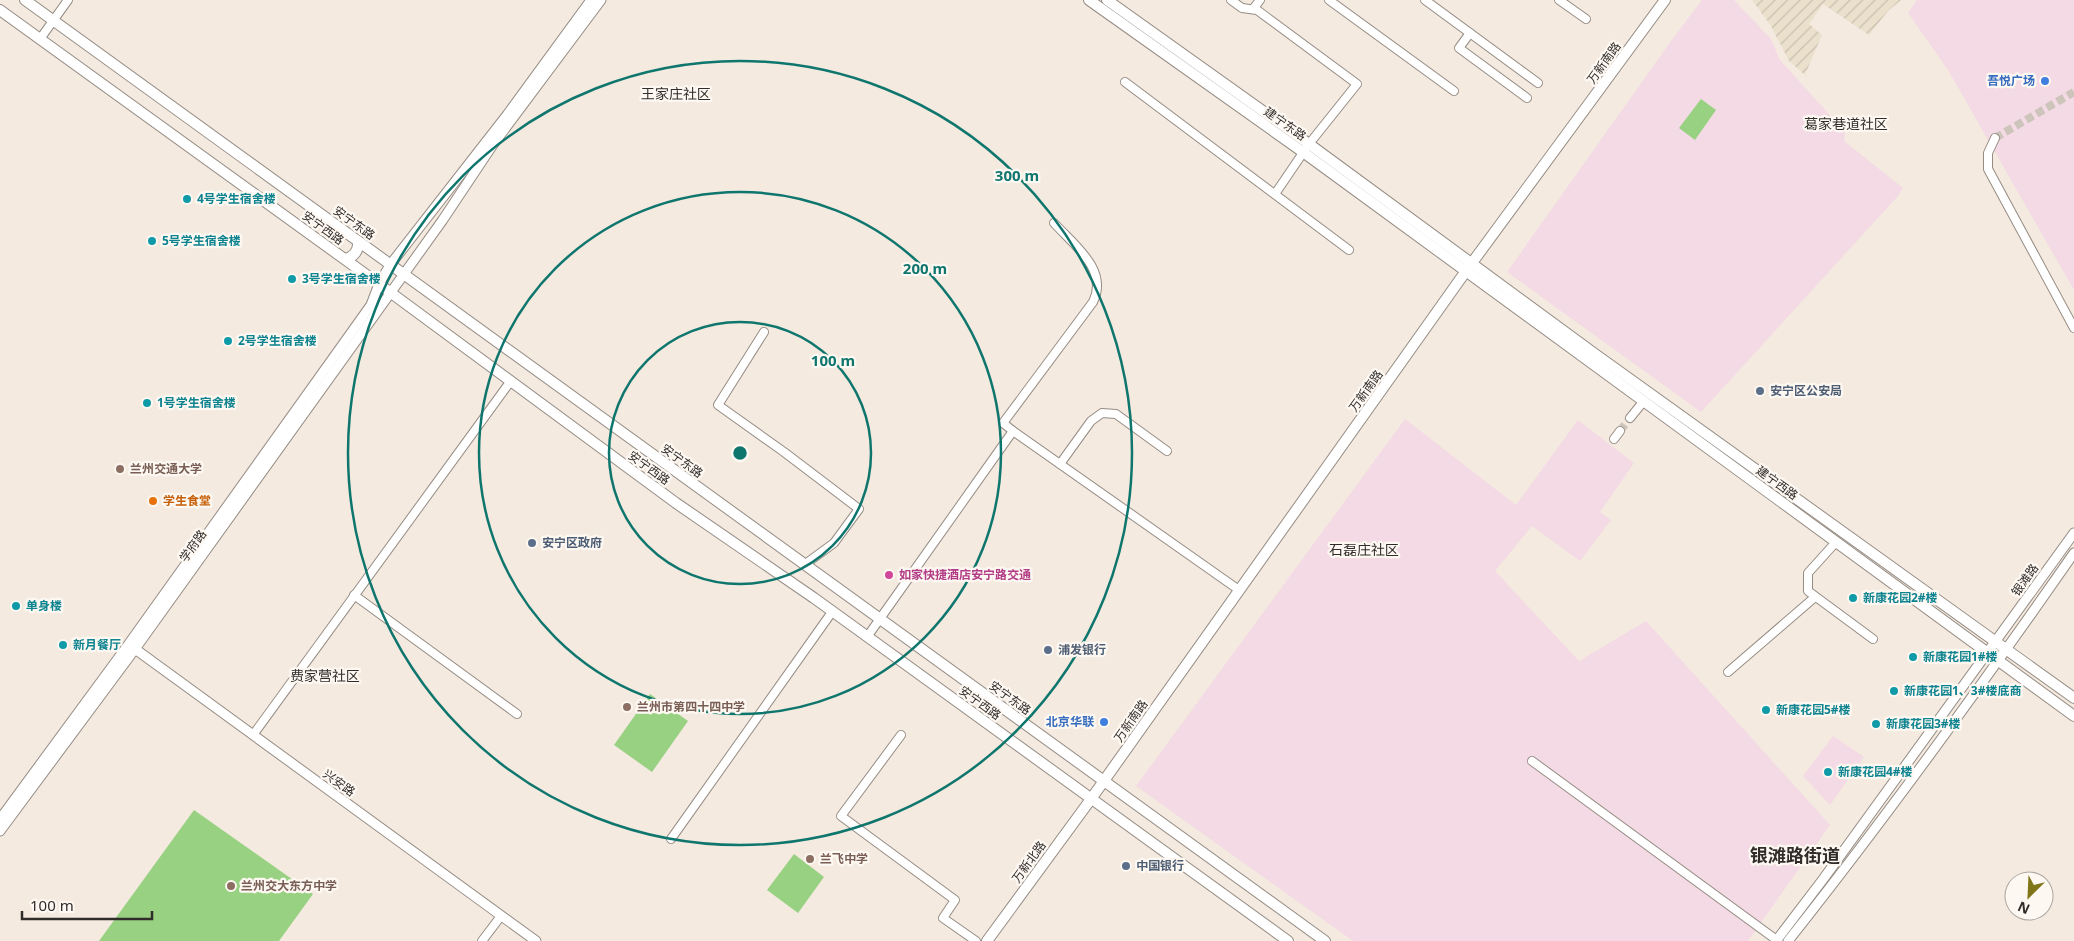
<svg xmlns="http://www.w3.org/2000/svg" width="2074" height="941" font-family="'Noto Sans','Noto Sans SC',sans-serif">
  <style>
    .commercial { fill: #f3dae4 }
    .industrial { fill: url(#industrial-furrows) }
    .grass { fill: #99d183 }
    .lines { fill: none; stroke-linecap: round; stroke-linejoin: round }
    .minor-tunnel { stroke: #cdc4bb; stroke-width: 8; stroke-dasharray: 8 4; stroke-linecap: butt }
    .minor-casing { stroke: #958c84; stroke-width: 10 }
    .tertiary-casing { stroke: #958c84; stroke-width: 11 }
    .secondary-casing { stroke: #958c84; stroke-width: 12 }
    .minor { stroke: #fff; stroke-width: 8 }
    .tertiary { stroke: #fff; stroke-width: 9 }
    .secondary { stroke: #fff; stroke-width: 10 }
    .ring { fill: none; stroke: #0f766e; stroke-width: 2.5 }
    .shop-dot { fill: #3f7fe0; stroke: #fef8f2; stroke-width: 2 }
    .culture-dot { fill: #0f9aa8; stroke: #fef8f2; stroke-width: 2 }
    .service-dot { fill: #5c6f8a; stroke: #fef8f2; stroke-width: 2 }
    .education-dot { fill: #8d6e63; stroke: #fef8f2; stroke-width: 2 }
    .food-dot { fill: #e8710a; stroke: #fef8f2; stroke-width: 2 }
    .hotel-dot { fill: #d1479c; stroke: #fef8f2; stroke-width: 2 }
    .labels { text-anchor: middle; stroke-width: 4.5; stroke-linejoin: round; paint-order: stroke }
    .street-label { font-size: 12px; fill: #302c29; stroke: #fef8f2 }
    .shop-label { font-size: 12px; font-weight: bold; fill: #366cbe; stroke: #fef8f2; text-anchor: end }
    .culture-label { font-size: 12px; font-weight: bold; fill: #0d838f; stroke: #fef8f2; text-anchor: start }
    .service-label { font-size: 12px; font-weight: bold; fill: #4e5e75; stroke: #fef8f2; text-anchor: start }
    .education-label { font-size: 12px; font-weight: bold; fill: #785e54; stroke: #fef8f2; text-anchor: start }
    .food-label { font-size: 12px; font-weight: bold; fill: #c56008; stroke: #fef8f2; text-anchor: start }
    .hotel-label { font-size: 12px; font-weight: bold; fill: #b23c85; stroke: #fef8f2; text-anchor: start }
    .neighbourhood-label { font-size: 14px; fill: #302c29; stroke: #fef8f2 }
    .district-label { font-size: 18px; font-weight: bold; fill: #302c29; stroke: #fef8f2 }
    .centre { fill: #0f766e; stroke: #fef8f2; stroke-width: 2.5 }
    .ring-label { font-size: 15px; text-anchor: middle; font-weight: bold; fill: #0f766e; stroke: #fef8f2; stroke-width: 4.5; stroke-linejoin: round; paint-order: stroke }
  </style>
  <defs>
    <pattern id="industrial-furrows" width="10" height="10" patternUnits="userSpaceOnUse" patternTransform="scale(1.25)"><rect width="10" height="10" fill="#ebe0cc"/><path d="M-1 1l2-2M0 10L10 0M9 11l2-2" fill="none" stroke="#cac0af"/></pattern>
  </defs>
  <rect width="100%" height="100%" fill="#f4eae0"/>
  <!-- commercial -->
  <g class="commercial">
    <polygon points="1702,0 1734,0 1771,39 1780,60 1845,132 1844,141 1903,188 1898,196 1701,412 1507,272 1671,41"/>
    <polygon points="1917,0 2074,0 2074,290 1948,70 1908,13"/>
    <polygon points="1405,419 1516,505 1578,420 1634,463 1600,512 1611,520 1580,561 1532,526 1495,571 1579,661 1646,621 1830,825 1748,941 1353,941 1136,786"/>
    <polygon points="1833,736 1864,757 1830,805 1803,776"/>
  </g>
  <!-- industrial -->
  <polygon class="industrial" points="1752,0 1901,0 1888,11 1869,35 1823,4 1809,24 1822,35 1805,75 1789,61 1771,26"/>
  <!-- grass -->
  <g class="grass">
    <polygon points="1701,99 1716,110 1695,140 1679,128"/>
    <polygon points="650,694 688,721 652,772 614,745"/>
    <polygon points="194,810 313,894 279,941 99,941"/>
    <polygon points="794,854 824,877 798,913 767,890"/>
  </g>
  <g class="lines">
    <!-- minor-tunnel -->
    <g class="minor-tunnel">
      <polyline points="1995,138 2074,92"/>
      <polyline points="1620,431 1630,418"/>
    </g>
    <!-- minor casing -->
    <g class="minor-casing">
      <g id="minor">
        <polyline points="1231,0 1242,8 1257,10 1357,84 1309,144 1275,194"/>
        <polyline points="1329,0 1454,91"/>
        <polyline points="1425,0 1538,83"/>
        <polyline points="1559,0 1586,19"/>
        <polyline points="1253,9 1260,0"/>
        <polyline points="1470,33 1459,48 1527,98"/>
        <polyline points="40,39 68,0"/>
        <polyline points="1125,82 1349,250"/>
        <polyline points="1995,138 1988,153 1988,169 2074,328"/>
        <polyline points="764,332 718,405 784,452 859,509 834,543 804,565"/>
        <polyline points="1630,418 1643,402"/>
        <path d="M1013,431L1003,423L1093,302C1109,270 1074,245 1054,223"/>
        <polyline points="1614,439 1620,431"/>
        <polyline points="1060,464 1091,421 1102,413 1116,414 1167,451"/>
        <polyline points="1836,542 1808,573 1808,591 1873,639"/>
        <polyline points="354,595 517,714"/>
        <polyline points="867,637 1013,431 1239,590"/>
        <polyline points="1728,672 1815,597"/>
        <polyline points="253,735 510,382"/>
        <polyline points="901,735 841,816 955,900 943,918 976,941"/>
        <polyline points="1532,761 1778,941"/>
        <polyline points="671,839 832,612"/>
        <polyline points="482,941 501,916"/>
      </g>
    </g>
    <!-- tertiary casing -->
    <g class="tertiary-casing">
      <g id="tertiary">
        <polyline points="131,646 536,941"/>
        <polyline points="0,819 128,645 371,305 379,284 390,265 507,115 591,0"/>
        <polyline points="0,831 135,649 442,221 492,146 601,0"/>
        <polyline points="1776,941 1824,878 2074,533"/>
        <path d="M1788,941C1888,815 1982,685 2074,553"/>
      </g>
    </g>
    <!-- secondary casing -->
    <g class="secondary-casing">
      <g id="secondary">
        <polyline points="25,0 1325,941"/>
        <polyline points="1089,0 1303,152 2074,716"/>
        <polyline points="1107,0 1309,144 1595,354 2074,698"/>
        <polyline points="0,10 379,284 676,503 814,598 1288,941"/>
        <path d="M345,259C354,257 359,251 358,241"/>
        <polyline points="987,941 1091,799 1466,271 1665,0"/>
      </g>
    </g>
    <!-- minor -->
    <use href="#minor" class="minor"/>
    <!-- tertiary -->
    <use href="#tertiary" class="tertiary"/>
    <!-- secondary -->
    <use href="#secondary" class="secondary"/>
  </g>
  <!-- distance rings -->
  <g class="ring">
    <circle cx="740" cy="453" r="131"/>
    <circle cx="740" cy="453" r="261"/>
    <circle cx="740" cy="453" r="392"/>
  </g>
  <!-- markers -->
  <g class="shop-dot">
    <circle cx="2045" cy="81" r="5"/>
    <circle cx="1104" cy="722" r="5"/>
  </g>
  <g class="culture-dot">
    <circle cx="187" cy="199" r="5"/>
    <circle cx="152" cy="241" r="5"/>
    <circle cx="292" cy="279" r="5"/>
    <circle cx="228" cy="341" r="5"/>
    <circle cx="147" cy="403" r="5"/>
    <circle cx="1853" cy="598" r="5"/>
    <circle cx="16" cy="606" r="5"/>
    <circle cx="63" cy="645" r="5"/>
    <circle cx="1913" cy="657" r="5"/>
    <circle cx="1894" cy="691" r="5"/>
    <circle cx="1766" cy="710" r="5"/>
    <circle cx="1876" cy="724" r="5"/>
    <circle cx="1828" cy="772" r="5"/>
  </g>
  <g class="service-dot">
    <circle cx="1760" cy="391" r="5"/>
    <circle cx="532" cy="543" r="5"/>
    <circle cx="1048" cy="650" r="5"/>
    <circle cx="1126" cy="866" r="5"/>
  </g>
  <g class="education-dot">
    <circle cx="120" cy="469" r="5"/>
    <circle cx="627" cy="707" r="5"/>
    <circle cx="810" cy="859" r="5"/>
    <circle cx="231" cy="886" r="5"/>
  </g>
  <circle class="food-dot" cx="153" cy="501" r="5"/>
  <circle class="hotel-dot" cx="889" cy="575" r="5"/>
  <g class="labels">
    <!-- street labels -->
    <g class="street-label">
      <text transform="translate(1604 63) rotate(-54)" y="4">万新南路</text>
      <text transform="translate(1285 124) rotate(35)" y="4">建宁东路</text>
      <text transform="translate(354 223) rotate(36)" y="4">安宁东路</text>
      <text transform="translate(323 228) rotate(36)" y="4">安宁西路</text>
      <text transform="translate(1366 391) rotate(-54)" y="4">万新南路</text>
      <text transform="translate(682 461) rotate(36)" y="4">安宁东路</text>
      <text transform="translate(649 468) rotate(36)" y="4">安宁西路</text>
      <text transform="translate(1777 483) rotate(36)" y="4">建宁西路</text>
      <text transform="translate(193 546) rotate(-54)" y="4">学府路</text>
      <text transform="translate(2025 580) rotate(-54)" y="4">银滩路</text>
      <text transform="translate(1010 698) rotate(36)" y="4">安宁东路</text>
      <text transform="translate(980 703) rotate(36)" y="4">安宁西路</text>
      <text transform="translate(1131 721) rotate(-55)" y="4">万新南路</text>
      <text transform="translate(339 783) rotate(36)" y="4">兴安路</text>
      <text transform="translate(1029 862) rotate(-54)" y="4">万新北路</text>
    </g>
    <!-- shop labels -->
    <g class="shop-label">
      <text x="2035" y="85">吾悦广场</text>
      <text x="1094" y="726">北京华联</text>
    </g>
    <!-- culture labels -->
    <g class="culture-label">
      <text x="197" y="203">4号学生宿舍楼</text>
      <text x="162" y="245">5号学生宿舍楼</text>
      <text x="302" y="283">3号学生宿舍楼</text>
      <text x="238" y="345">2号学生宿舍楼</text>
      <text x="157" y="407">1号学生宿舍楼</text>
      <text x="1863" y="602">新康花园2#楼</text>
      <text x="26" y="610">单身楼</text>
      <text x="73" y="649">新月餐厅</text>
      <text x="1923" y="661">新康花园1#楼</text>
      <text x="1904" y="695">新康花园1、3#楼底商</text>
      <text x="1776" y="714">新康花园5#楼</text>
      <text x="1886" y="728">新康花园3#楼</text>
      <text x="1838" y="776">新康花园4#楼</text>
    </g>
    <!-- service labels -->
    <g class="service-label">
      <text x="1770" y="395">安宁区公安局</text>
      <text x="542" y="547">安宁区政府</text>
      <text x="1058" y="654">浦发银行</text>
      <text x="1136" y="870">中国银行</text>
    </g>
    <!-- education labels -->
    <g class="education-label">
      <text x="130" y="473">兰州交通大学</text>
      <text x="637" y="711">兰州市第四十四中学</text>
      <text x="820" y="863">兰飞中学</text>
      <text x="241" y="890">兰州交大东方中学</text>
    </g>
    <!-- food labels -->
    <g class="food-label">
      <text x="163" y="505">学生食堂</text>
    </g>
    <!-- hotel labels -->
    <g class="hotel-label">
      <text x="899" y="579">如家快捷酒店安宁路交通</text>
    </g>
    <!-- neighbourhood labels -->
    <g class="neighbourhood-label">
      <text x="676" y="99">王家庄社区</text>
      <text x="1846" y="129">葛家巷道社区</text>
      <text x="1364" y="555">石磊庄社区</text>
      <text x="325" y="681">费家营社区</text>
    </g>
    <!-- district labels -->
    <g class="district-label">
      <text x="1795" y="862">银滩路街道</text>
    </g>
  </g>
  <circle cx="740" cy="453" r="8" class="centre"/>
  <g class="ring-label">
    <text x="1017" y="181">300 m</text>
    <text x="925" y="274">200 m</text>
    <text x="833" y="366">100 m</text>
  </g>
  <!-- north arrow -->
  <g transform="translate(2029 896) rotate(204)"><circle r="24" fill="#fef8f2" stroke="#aca6a2"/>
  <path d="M0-4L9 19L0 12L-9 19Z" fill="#807519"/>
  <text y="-8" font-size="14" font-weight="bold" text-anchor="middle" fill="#302c29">N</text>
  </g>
  <!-- scale -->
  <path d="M22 911v8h130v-8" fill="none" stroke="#302c29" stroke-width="2.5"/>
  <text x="30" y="911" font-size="15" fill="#302c29" stroke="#fef8f2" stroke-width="4" paint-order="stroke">100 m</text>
</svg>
